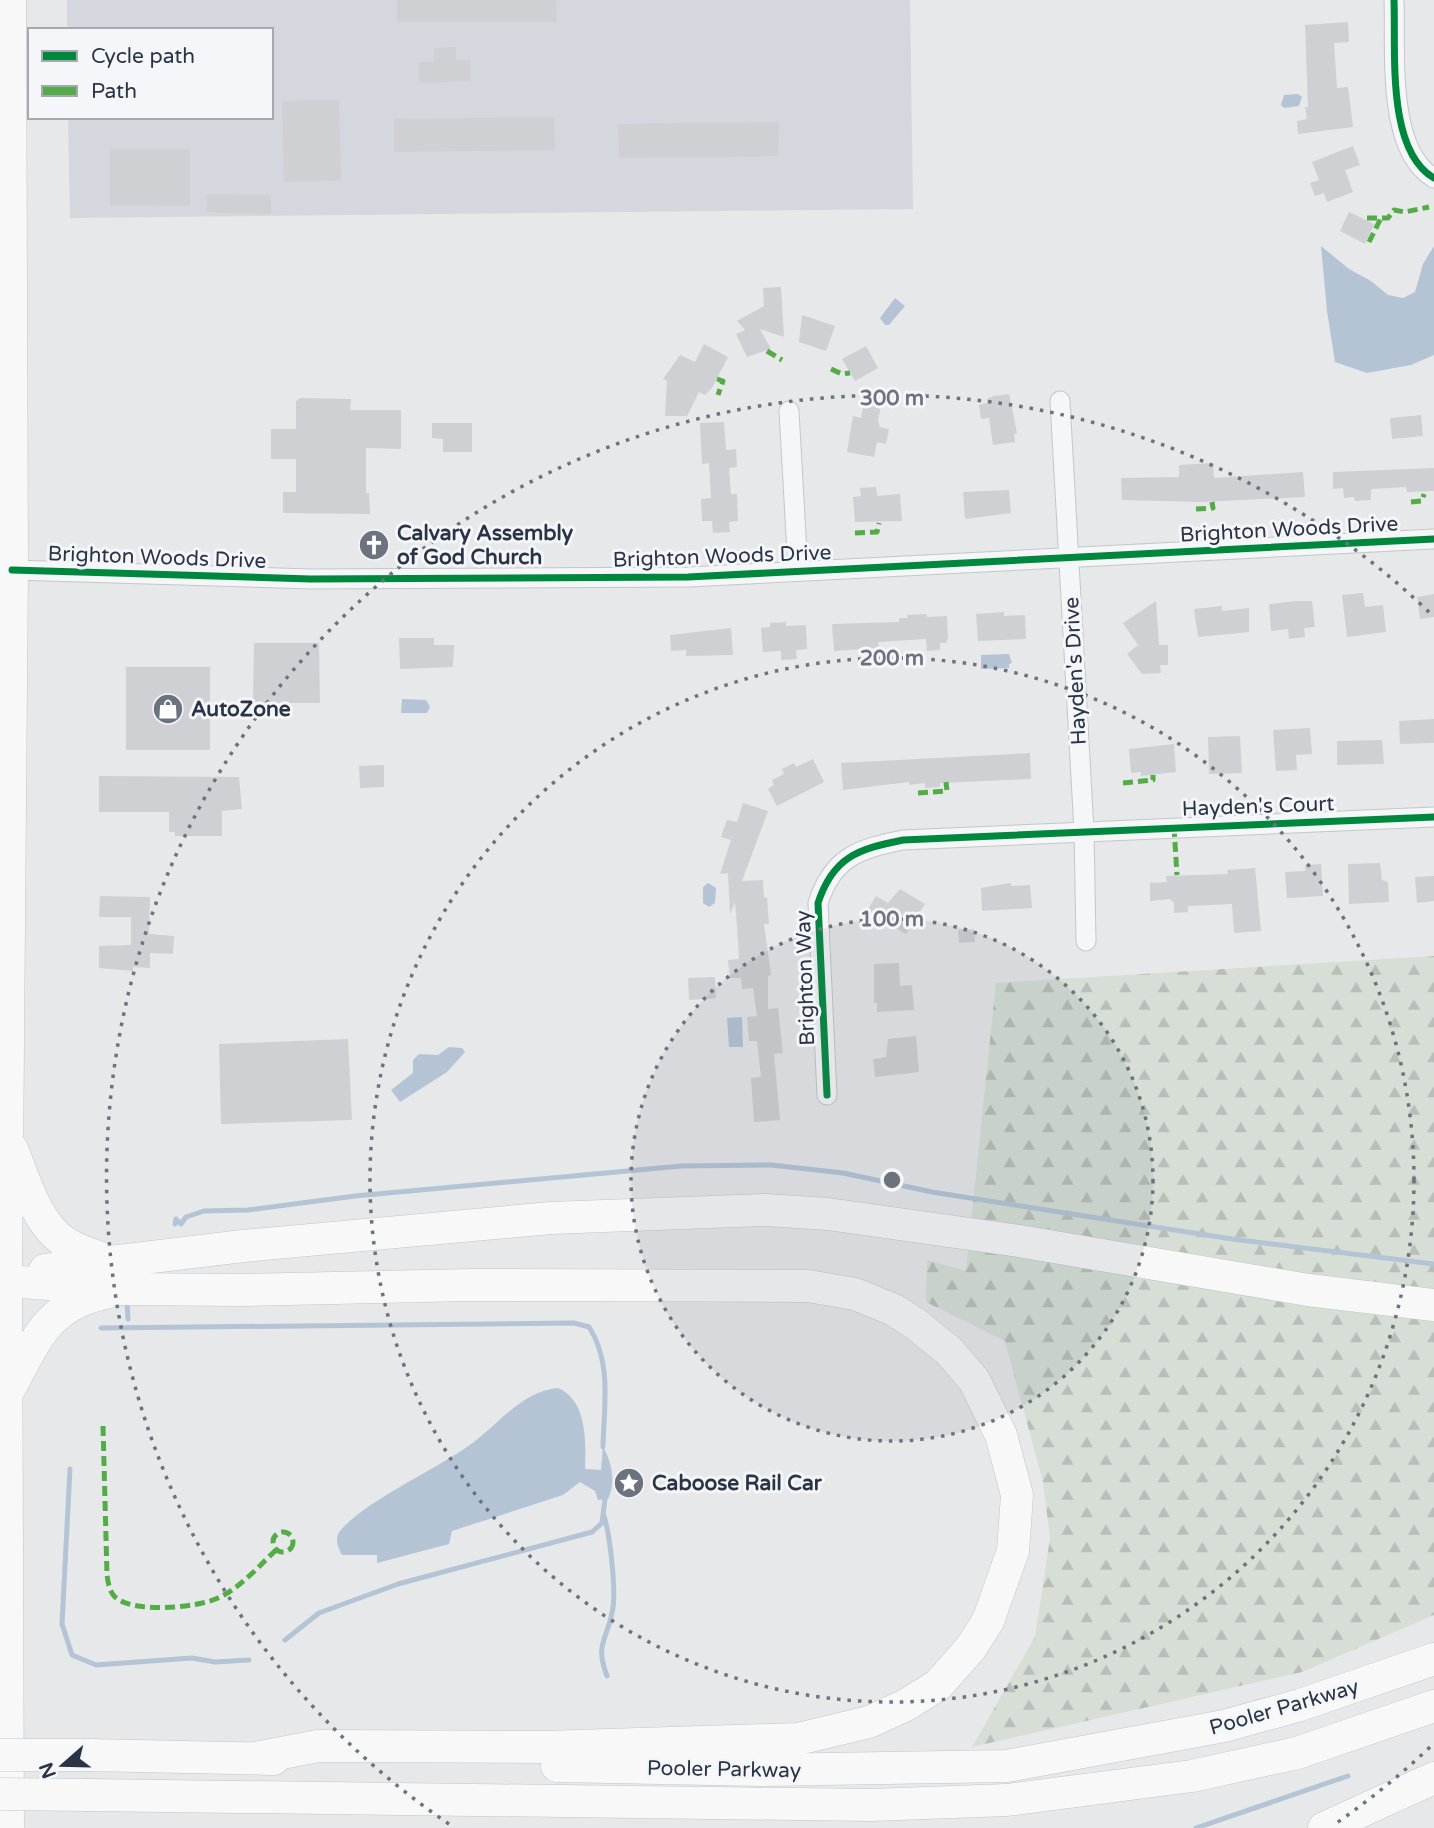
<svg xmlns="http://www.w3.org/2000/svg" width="1434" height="1828" font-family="'Varela Round',sans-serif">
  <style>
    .built { fill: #d4d7dd }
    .forest { fill: url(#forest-firs) }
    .water { fill: #b4c4d5 }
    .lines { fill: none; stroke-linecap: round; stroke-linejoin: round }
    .stream { stroke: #b4c4d5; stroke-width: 5 }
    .building { fill: #ced0d3 }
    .street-casing { stroke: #c4c6c8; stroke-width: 21 }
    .primary-casing { stroke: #c2c5c8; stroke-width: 33 }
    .street { stroke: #f5f6f7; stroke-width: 19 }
    .primary { stroke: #f8f8f8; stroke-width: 32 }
    .primary-bridge-casing { stroke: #c2c5c8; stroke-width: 33; stroke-linecap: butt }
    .primary-bridge { stroke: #f8f8f8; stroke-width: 32 }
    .quiet { stroke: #54ac47; stroke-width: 5; stroke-dasharray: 10 5; stroke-linecap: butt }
    .cycleway-casing { stroke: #f4f6f9; stroke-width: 11 }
    .cycleway { stroke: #00873e; stroke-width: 7 }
    .ring { fill: none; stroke: #6c737f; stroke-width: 3.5; stroke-dasharray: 3.5 7 }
    .labels { text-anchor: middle; stroke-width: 6; stroke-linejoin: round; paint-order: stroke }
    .street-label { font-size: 21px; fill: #2b3445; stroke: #f4f6f9 }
    .poi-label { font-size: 21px; font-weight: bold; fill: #2b3445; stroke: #f4f6f9; text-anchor: start }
    .centre { fill: #6c737f; stroke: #f4f6f9; stroke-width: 3.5 }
    .ring-label { font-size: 21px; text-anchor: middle; font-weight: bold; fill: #6c737f; stroke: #f4f6f9; stroke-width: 6; stroke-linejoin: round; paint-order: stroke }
  </style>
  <defs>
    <pattern id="forest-firs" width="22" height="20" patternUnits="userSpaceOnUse" patternTransform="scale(1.75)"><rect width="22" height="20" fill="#d6ded6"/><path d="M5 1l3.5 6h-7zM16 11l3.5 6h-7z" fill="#b8bfb9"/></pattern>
  </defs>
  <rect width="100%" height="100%" fill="#e6e8ea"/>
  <!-- built -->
  <polygon class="built" points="67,0 910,0 913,209 70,218 68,117 271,117 271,30 67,30"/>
  <!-- forest -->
  <polygon class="forest" points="1434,956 1434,1615 1302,1672 972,1747 1035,1637 1050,1538 1043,1482 1005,1341 926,1302 927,1260 966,1271 996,983"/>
  <!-- water -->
  <g class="water">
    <polygon points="1298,94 1302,97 1299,106 1284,108 1281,105 1284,95"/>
    <polygon points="1321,246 1349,269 1371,281 1388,295 1403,298 1415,292 1423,264 1434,246 1434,355 1411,365 1367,373 1335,362 1327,311"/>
    <polygon points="895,298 905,306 889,325 885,325 880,318"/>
    <polygon points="1009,654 1012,663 1009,664 1009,668 981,669 981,655"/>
    <polygon points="402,699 426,700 430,707 427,713 401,713"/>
    <polygon points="708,883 716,888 715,903 709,907 703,903 703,887"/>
    <polygon points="742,1017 743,1047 729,1047 727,1018"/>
    <polygon points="449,1047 462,1048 465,1052 447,1072 400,1102 391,1090 413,1073 413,1060 419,1054 438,1055"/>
    <path d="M558,1388C587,1400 586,1441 585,1469L601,1470L603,1447C612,1462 616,1483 608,1499L598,1500L595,1491L580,1482L563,1495L452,1531L449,1544L377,1563V1555H342C338,1547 334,1539 340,1531C366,1500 438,1469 474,1442C500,1422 523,1391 558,1388Z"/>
  </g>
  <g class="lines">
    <!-- stream -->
    <g class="stream">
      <polyline points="175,1224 176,1219 181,1224 186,1217 204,1211 248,1210 355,1196 681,1166 771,1165 843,1173 932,1192 1232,1239 1434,1264"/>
      <polyline points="127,1303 128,1319"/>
      <path d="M101,1328L574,1323L589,1327C612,1362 604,1406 603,1447"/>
      <polyline points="70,1469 62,1624 72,1655 96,1665 192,1658 215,1662 249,1660"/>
      <path d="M604,1516C610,1535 617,1594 612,1613C606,1642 595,1644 607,1676"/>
      <polyline points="285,1640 319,1613 398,1584 592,1532 602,1523 605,1499"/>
      <polyline points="1196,1828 1348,1776"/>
    </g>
  </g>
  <!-- building -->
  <g class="building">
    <polygon points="397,0 556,0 557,22 397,22"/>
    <polygon points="1348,22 1349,42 1334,43 1337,88 1348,87 1353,127 1298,134 1297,121 1307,119 1305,107 1308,107 1305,25"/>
    <polygon points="456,47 456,60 470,60 471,81 419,83 419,62 434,62 434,48"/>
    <polygon points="339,100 341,180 284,182 282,101"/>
    <polygon points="554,117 555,150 394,152 394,119"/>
    <polygon points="779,122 778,156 619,158 618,124"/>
    <polygon points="1353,146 1360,165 1345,170 1353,192 1327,202 1324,193 1315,196 1310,183 1319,180 1312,162"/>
    <polygon points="110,149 190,149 190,206 110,205"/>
    <polygon points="207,194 271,195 271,214 207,212"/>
    <polygon points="1349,212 1374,224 1365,244 1340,231"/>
    <polygon points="781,287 784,337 760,329 771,349 747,357 736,334 745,330 737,321 764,306 763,288"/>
    <polygon points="802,315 835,326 826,351 799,342"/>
    <polygon points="704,344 728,357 712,388 705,395 699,392 687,416 665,416 667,381 663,379 680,355 695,362"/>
    <polygon points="866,346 878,368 855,381 842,359"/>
    <polygon points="1009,394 1017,433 1014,434 1015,442 993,445 989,418 981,419 979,405 987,403 987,399 994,396"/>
    <polygon points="300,398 351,399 350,410 401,410 401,449 366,448 366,493 369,493 370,514 283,513 283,492 296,492 296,459 271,459 271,429 296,429 296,401"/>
    <polygon points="865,398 882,401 878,420 880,427 889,429 886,444 877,442 874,457 847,452 853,416 861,418"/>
    <polygon points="1421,415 1423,436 1392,439 1390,418"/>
    <polygon points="724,422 726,450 736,449 737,467 729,468 731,494 737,494 738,521 729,522 730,532 713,533 712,521 702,521 701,499 711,498 709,463 702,464 700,423"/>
    <polygon points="432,423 472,423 472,452 443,452 443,439 432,438"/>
    <polygon points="1213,463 1214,478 1303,472 1305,497 1202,502 1122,500 1121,478 1179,477 1179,465"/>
    <polygon points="1434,468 1434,491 1407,492 1406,487 1371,489 1371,500 1355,501 1354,497 1344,498 1343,488 1333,489 1333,472"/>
    <polygon points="876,487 877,496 900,494 902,521 855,522 853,497 861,496 860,488"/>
    <polygon points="1009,490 1011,513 965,519 963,492"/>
    <polygon points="1363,593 1365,607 1383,605 1386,632 1347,637 1342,595"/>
    <polygon points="1434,594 1434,617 1420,619 1417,597"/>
    <polygon points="1156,601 1159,645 1168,645 1168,665 1160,665 1161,673 1142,674 1127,654 1138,645 1123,623"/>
    <polygon points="1296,601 1312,601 1315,627 1304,628 1305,637 1289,639 1288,629 1271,631 1269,604"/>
    <polygon points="1222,606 1222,611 1249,608 1249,632 1198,637 1194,609"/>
    <polygon points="1004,612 1004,616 1025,615 1026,639 978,641 976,614"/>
    <polygon points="926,614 927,617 947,616 948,638 946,643 940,643 940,650 927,651 926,639 878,642 879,648 834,651 832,624 899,622 899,618 908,618 907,615"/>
    <polygon points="786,622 786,626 806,625 807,649 796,650 797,659 781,660 781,651 763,652 761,628 770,627 770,623"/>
    <polygon points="731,628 733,655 686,656 686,650 671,651 670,635"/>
    <polygon points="399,638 434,638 434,645 454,645 453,667 400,669"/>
    <polygon points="254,643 319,643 320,703 253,703"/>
    <rect x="126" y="667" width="84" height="83"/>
    <polygon points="1434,719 1434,743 1400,744 1399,721"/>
    <polygon points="1310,728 1312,754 1296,755 1297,770 1276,771 1273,730"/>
    <polygon points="1240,736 1242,773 1209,774 1208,737"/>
    <polygon points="1382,740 1384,764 1337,765 1337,741"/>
    <polygon points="1174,744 1176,772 1141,776 1141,772 1131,773 1129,749"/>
    <polygon points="1030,753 1031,779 940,783 940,787 925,788 925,783 909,785 909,782 843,790 841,763"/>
    <polygon points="813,759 824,782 777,806 768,789 774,785 772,780 784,774 782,769 794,763 796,767"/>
    <polygon points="384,765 384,787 360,788 359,766"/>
    <polygon points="99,776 239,777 242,809 222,811 222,836 175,836 175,832 169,832 169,812 99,812"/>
    <polygon points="743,803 768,811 742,881 763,880 764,898 767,897 769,924 764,924 771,975 768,976 768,1009 778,1008 783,1053 774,1054 780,1120 754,1122 751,1078 761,1077 757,1041 749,1041 747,1017 757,1016 753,988 742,989 741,978 730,978 728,960 739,959 737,926 735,902 730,914 728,873 720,874 731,840 721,837 727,820 737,822"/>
    <polygon points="1380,863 1382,880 1388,882 1389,902 1349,904 1348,864"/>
    <polygon points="1321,864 1323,896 1287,898 1285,872 1305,871 1305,865"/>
    <polygon points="1255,868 1261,931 1234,933 1232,904 1188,906 1188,912 1174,913 1174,903 1170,899 1150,901 1150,883 1167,882 1166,876 1228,874 1227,870"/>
    <polygon points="1434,876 1434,901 1417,903 1415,877"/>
    <polygon points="1011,883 1011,886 1030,885 1032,908 982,911 981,888"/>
    <polygon points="900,889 925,904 906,934 867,911 876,896 888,903"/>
    <polygon points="100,896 150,897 149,934 174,936 173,954 150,953 150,968 133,967 133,971 99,968 99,946 131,945 131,917 99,917"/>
    <polygon points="974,929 975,942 959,943 958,930"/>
    <polygon points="899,963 900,986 912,985 914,1010 877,1012 877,1003 874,1003 874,964"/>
    <polygon points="715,977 716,998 689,1000 688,978"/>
    <polygon points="916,1036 919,1072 875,1077 873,1059 886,1057 888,1039"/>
    <polygon points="348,1039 352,1120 221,1124 219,1044"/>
  </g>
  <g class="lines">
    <!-- street casing -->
    <g class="street-casing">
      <g id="street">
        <path d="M1394,0C1396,51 1386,150 1434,178"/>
        <polyline points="1060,401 1084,831 1086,941"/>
        <polyline points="789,411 798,571"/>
        <polyline points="12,570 311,579 688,577 1434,539"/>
        <path d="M827,1095L818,903C833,857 858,849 903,840L1434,817"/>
      </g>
    </g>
    <!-- primary casing -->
    <g class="primary-casing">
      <g id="primary">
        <path d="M12,1149C25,1180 36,1224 66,1243C78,1251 93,1255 107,1260"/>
        <polyline points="45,1270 243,1246 551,1218 766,1210 828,1214 1019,1241 1308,1290 1434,1305"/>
        <polyline points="6,1281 119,1289 240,1290 470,1285 808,1286 855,1294 894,1310 917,1325 949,1351 974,1380 1001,1435 1017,1495 1013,1551 988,1621 970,1649 938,1685 906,1705 869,1722 798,1739 545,1747 318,1746 256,1758"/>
        <path d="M7,1393C35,1344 44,1306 105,1293"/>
        <polyline points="89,1755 274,1759"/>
        <polyline points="557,1766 763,1770 1007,1766 1224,1726 1300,1705 1434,1659"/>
        <polyline points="88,1795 871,1805 1007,1800 1192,1776 1297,1753 1434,1706"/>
        <polyline points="8,1828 6,1281 12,570 10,0"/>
        <polyline points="1324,1828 1434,1778"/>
      </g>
    </g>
    <!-- street -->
    <use href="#street" class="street"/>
    <!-- primary -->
    <use href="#primary" class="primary"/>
    <!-- primary-bridge casing -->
    <g class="primary-bridge-casing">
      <g id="primary-bridge">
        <polyline points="0,1755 89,1755"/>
        <polyline points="0,1794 88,1795"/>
      </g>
    </g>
    <!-- primary-bridge -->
    <use href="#primary-bridge" class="primary-bridge"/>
    <!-- quiet -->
    <g class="quiet">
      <polyline points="1367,218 1388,218 1394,210 1405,212 1429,207"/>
      <polyline points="1369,242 1381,218"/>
      <polyline points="767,351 782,360"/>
      <polyline points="831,369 842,374 850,373"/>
      <polyline points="717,379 723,381 718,395"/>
      <polyline points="1411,502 1422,501 1424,494"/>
      <polyline points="1196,509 1213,508 1212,502"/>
      <polyline points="855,533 877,532 879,523"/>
      <polyline points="1123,783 1153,780 1153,775"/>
      <polyline points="918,793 947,791 946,782"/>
      <polyline points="1174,827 1177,875"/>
      <path d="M103,1426L107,1575C108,1582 109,1590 114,1596C131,1614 196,1608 218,1598C240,1588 258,1567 276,1550"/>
      <circle cx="283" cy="1542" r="10"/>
    </g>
    <!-- cycleway casing -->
    <g class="cycleway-casing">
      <g id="cycleway">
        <path d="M1394,0C1396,51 1386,150 1434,178"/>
        <polyline points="12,570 311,579 688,577 1434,539"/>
        <path d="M827,1095L818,903C833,857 858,849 903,840L1434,817"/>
      </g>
    </g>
    <!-- cycleway -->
    <use href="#cycleway" class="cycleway"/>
  </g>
  <!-- distance rings -->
  <circle cx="892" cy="1180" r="261" fill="#6c737f" fill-opacity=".12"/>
  <g class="ring">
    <circle cx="892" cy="1180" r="261"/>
    <circle cx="892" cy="1180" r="522"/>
    <path d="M1430 1747A782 782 0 0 1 1335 1824M449 1824A782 782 0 1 1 1430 613"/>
  </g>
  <!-- icons -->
  <defs>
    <g id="church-disc" transform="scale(1.575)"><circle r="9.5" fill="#6c737f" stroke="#f4f6f9"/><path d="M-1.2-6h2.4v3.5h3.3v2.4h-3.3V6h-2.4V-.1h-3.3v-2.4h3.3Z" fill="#fff"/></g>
    <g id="shop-disc" transform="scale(1.575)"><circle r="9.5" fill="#6c737f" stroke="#f4f6f9"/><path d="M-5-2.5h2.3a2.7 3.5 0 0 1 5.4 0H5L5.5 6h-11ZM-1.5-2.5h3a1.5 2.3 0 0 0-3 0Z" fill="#fff"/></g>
    <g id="sight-disc" transform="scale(1.575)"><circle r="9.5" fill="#6c737f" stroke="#f4f6f9"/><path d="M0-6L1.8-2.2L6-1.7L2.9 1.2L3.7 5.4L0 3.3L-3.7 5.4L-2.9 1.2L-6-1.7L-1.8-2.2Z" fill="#fff"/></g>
  </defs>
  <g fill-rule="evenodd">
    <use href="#church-disc" x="374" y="545"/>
    <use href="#shop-disc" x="168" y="709"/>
    <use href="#sight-disc" x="629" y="1483"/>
  </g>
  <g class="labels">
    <!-- street labels -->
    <g class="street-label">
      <text transform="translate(1289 529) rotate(-3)" y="7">Brighton Woods Drive</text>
      <text transform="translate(722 556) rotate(-2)" y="7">Brighton Woods Drive</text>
      <text transform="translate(157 557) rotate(2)" y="7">Brighton Woods Drive</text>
      <text transform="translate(1075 671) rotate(-93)" y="7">Hayden's Drive</text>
      <text transform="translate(1258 806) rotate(-2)" y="7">Hayden's Court</text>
      <text transform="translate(805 978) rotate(-92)" y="7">Brighton Way</text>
      <text transform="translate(1284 1707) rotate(-16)" y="7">Pooler Parkway</text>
      <text transform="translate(724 1769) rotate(1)" y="7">Pooler Parkway</text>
    </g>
    <!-- poi labels -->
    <g class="poi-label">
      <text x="397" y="540">Calvary Assembly<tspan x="397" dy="24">of God Church</tspan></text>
      <text x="191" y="716">AutoZone</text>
      <text x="652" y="1490">Caboose Rail Car</text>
    </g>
  </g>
  <circle cx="892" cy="1180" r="10" class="centre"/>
  <g class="ring-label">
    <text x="892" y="405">300 m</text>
    <text x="892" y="665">200 m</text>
    <text x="892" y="926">100 m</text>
  </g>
  <!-- legend -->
  <rect x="28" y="28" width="245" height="91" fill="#f4f6f9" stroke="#a4a8b1" stroke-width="2"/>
  <rect x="42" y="51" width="35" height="10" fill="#00873e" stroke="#a4a8b1" stroke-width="2"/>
  <text x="91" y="63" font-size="21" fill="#2b3445">Cycle path</text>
  <rect x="42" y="86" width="35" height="10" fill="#54ac47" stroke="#a4a8b1" stroke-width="2"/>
  <text x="91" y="98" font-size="21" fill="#2b3445">Path</text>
  <!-- north arrow -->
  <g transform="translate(63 1765) rotate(250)" stroke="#f4f6f9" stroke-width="5" paint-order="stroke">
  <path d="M0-5L12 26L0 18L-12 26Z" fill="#2b3445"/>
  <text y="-10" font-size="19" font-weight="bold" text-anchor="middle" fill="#2b3445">N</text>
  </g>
</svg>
